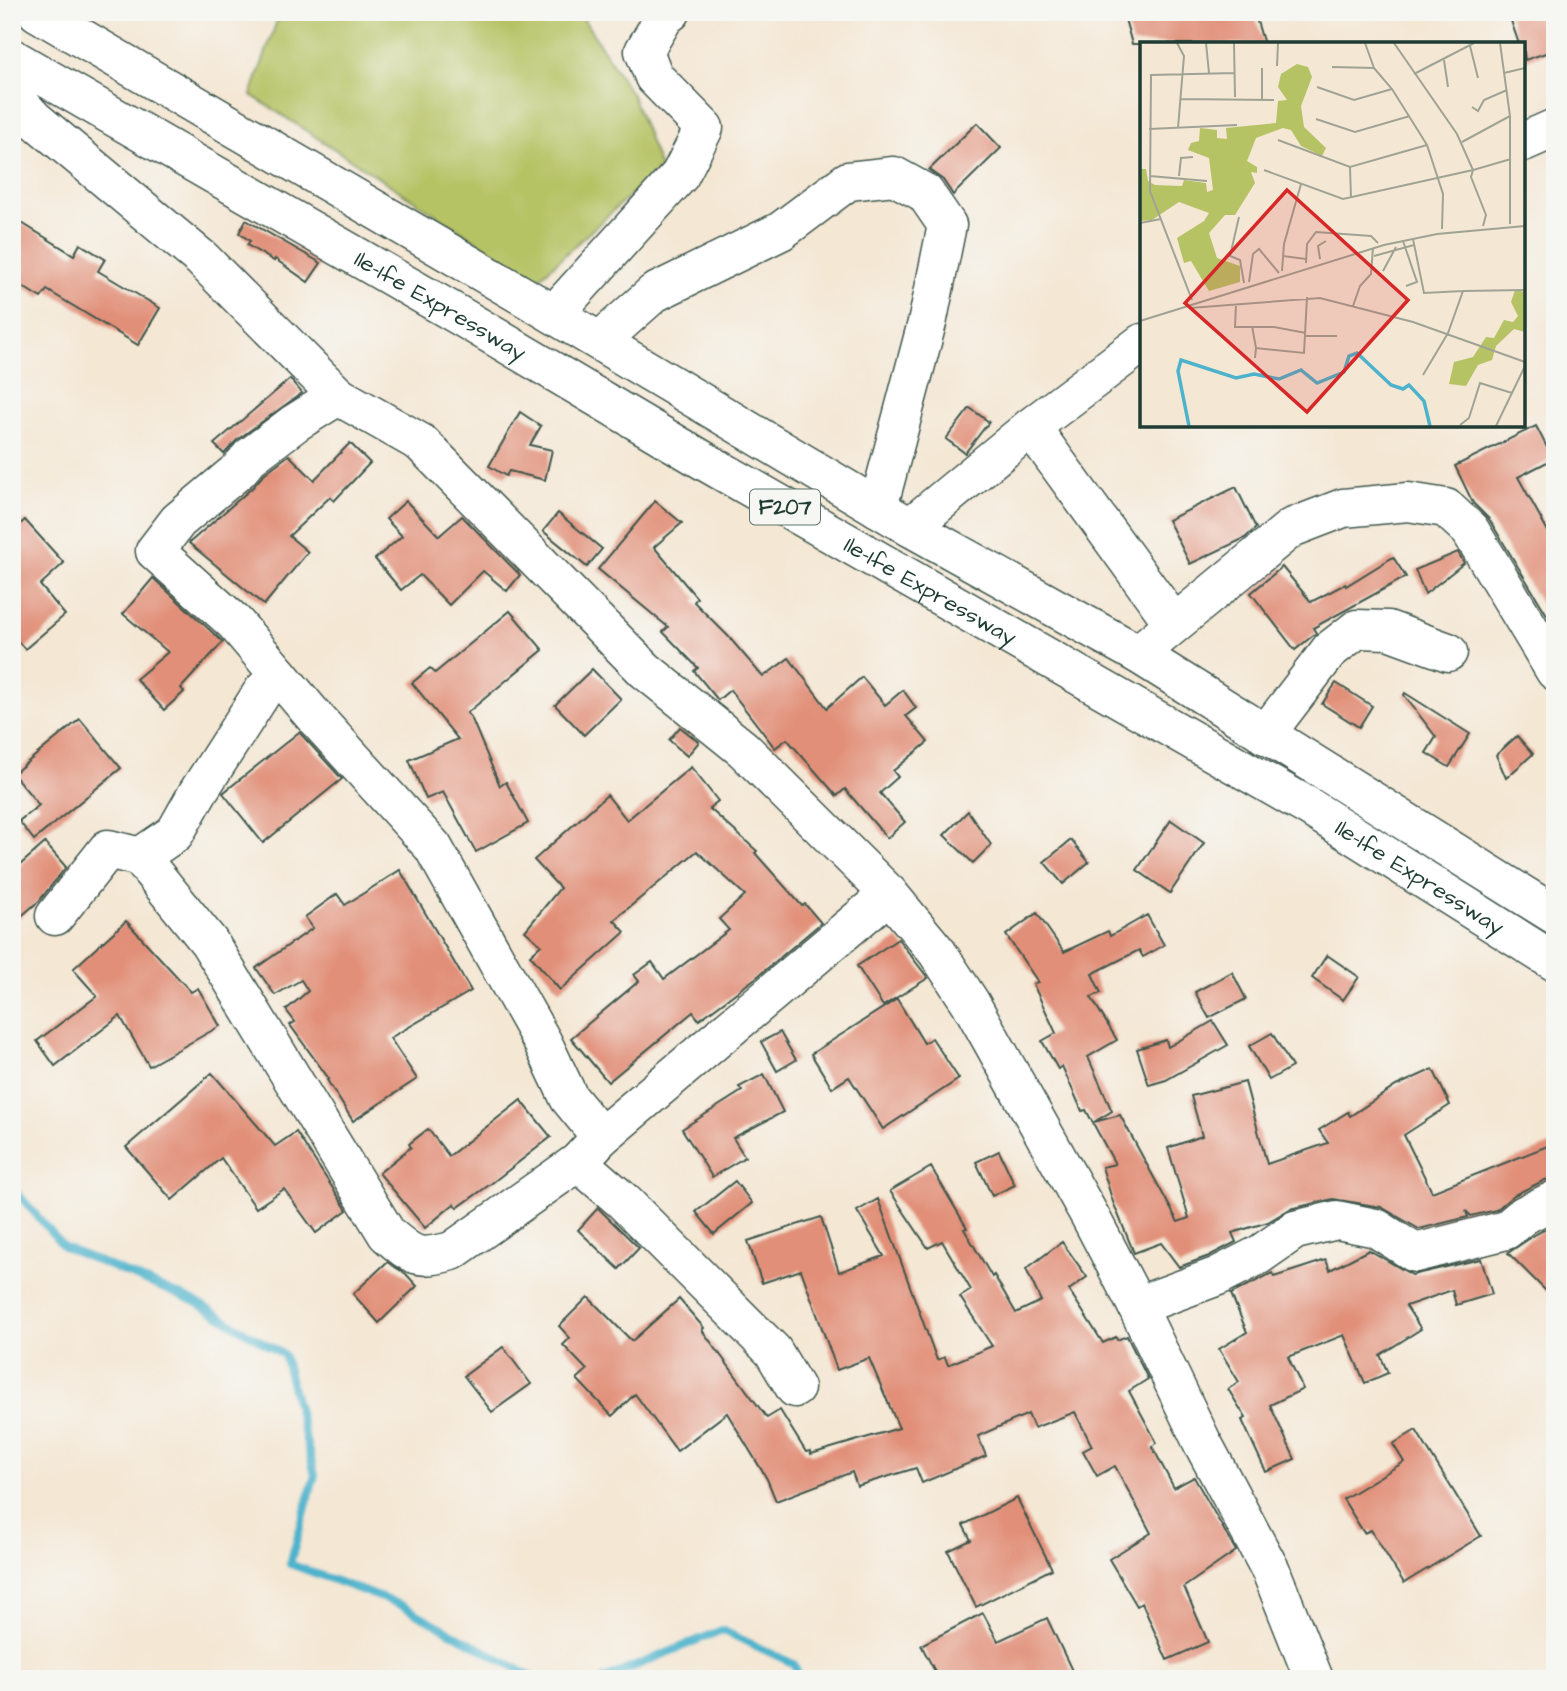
<svg xmlns="http://www.w3.org/2000/svg" width="1567" height="1691" font-family="'Architects Daughter',sans-serif">
  <style>
    .green { fill: #b6c365; stroke: #6a804c; stroke-width: 2 }
    .lines { fill: none; stroke-linecap: round; stroke-linejoin: round }
    .stream { stroke: #4db3cc; stroke-width: 8 }
    .building { fill: #e18f78 }
    .minor-casing { stroke: #3f564c; stroke-width: 41 }
    .major-casing { stroke: #3f564c; stroke-width: 41 }
    .minor { stroke: #fff; stroke-width: 38 }
    .major { stroke: #fff; stroke-width: 38 }
    .labels { text-anchor: middle; stroke-width: 5; stroke-linejoin: round; paint-order: stroke }
    .shield { fill: #f6f6f2; stroke: #60746d; stroke-width: 2 }
    .shield-label { font-size: 21px; font-weight: bold; fill: #1f3d34 }
    .street-label { font-size: 23px; fill: #1f3d34; stroke: #f6f6f2 }
    .inset-river { fill: none; stroke: #4db3cc; stroke-width: 3.5 }
    .inset-road { fill: none; stroke: #9fa394; stroke-width: 2 }
    .view { fill: #d62828; fill-opacity: 0.15; stroke: #d62828; stroke-width: 3.5 }
    .inset-edge { fill: none; stroke: #1f3d34; stroke-width: 3.5 }
  </style>
  <rect width="100%" height="100%" fill="#f6f6f2"/>
  <filter id="ink" filterUnits="userSpaceOnUse"><feTurbulence type="fractalNoise" baseFrequency=".0143" numOctaves="2"/><feDisplacementMap in="SourceGraphic" scale="14" xChannelSelector="R" yChannelSelector="G"/><feConvolveMatrix kernelMatrix="1 2 1 2 8 2 1 2 1" color-interpolation-filters="sRGB"/></filter>
  <filter id="wash" filterUnits="userSpaceOnUse"><feTurbulence type="fractalNoise" baseFrequency=".00686" numOctaves="4" result="noise"/><feDisplacementMap in="SourceGraphic" scale="28" xChannelSelector="R" yChannelSelector="G"/><feGaussianBlur stdDeviation="1.57" result="paint"/><feColorMatrix in="noise" values="0 0 0 0 0 0 0 0 0 0 0 0 0 0 0 0 0 1.4 0 .05"/><feComposite in="paint" operator="in"/></filter>
  <g filter="url(#wash)">
    <rect width="100%" height="100%" fill="#f4e7d4"/>
    <!-- green -->
    <polygon class="green" points="280,12 579,12 632,95 660,168 537,280 251,95"/>
    <g class="lines">
      <!-- stream -->
      <g class="stream">
        <polyline points="12,1187 64,1247 196,1302 284,1355 315,1475 290,1564 401,1605 536,1679"/>
        <polyline points="604,1679 722,1630 794,1664 800,1679"/>
      </g>
    </g>
    <g id="blocks">
      <!-- building -->
      <g class="building">
        <polygon points="1123,12 1254,12 1264,44 1132,44"/>
        <polygon points="1508,12 1555,12 1555,50 1525,60 1523,44 1519,44"/>
        <polygon points="977,123 1001,148 953,195 943,180 929,170"/>
        <polygon points="12,217 74,255 80,244 105,259 98,271 160,308 138,345 47,290 41,298 12,280"/>
        <polygon points="246,220 321,263 308,282 275,259 274,261 247,245 250,241 239,233"/>
        <polygon points="290,379 302,393 237,440 224,454 214,444"/>
        <polygon points="970,408 989,422 965,453 946,439"/>
        <polygon points="520,412 541,426 530,445 552,450 545,480 509,471 506,476 489,466"/>
        <polygon points="1536,426 1553,459 1518,477 1555,544 1555,628 1489,519 1473,503 1455,466"/>
        <polygon points="350,443 370,463 334,501 330,497 289,536 308,552 264,605 189,543 253,487 265,473 289,455 314,480"/>
        <polygon points="1236,487 1256,528 1245,538 1190,564 1168,520"/>
        <polygon points="406,501 439,536 462,516 520,575 507,591 483,571 449,605 420,575 401,590 375,559 402,536 386,519"/>
        <polygon points="655,501 682,523 654,547 697,598 694,602 728,636 763,677 789,658 827,708 862,677 885,705 903,690 916,708 906,716 928,742 893,771 898,777 880,793 905,822 887,838 845,789 837,796 787,739 775,748 730,690 718,700 694,671 698,668 663,632 668,627 598,569"/>
        <polygon points="558,513 602,549 587,567 543,531"/>
        <polygon points="25,520 64,563 40,585 65,615 25,649 12,635 12,531"/>
        <polygon points="1458,552 1464,563 1425,594 1415,570"/>
        <polygon points="1393,557 1406,577 1313,628 1316,633 1295,650 1251,593 1282,567 1311,602 1345,584 1346,586"/>
        <polygon points="153,578 223,642 181,688 184,692 164,710 136,679 168,652 123,614"/>
        <polygon points="510,611 543,650 467,713 471,717 500,786 506,782 528,823 476,852 443,792 426,799 409,760 458,739 412,683 430,668 435,673"/>
        <polygon points="592,669 621,699 584,735 555,705"/>
        <polygon points="1336,683 1372,706 1359,727 1322,704"/>
        <polygon points="1405,693 1470,734 1449,767 1426,753 1436,737 1404,695"/>
        <polygon points="80,719 121,768 34,840 19,821 39,805 13,774"/>
        <polygon points="680,727 699,742 687,756 669,740"/>
        <polygon points="299,732 342,779 263,843 223,793"/>
        <polygon points="1517,736 1533,754 1506,778 1496,755"/>
        <polygon points="691,767 718,801 709,808 757,851 755,853 802,906 805,904 821,923 757,977 699,1020 693,1012 608,1082 571,1038 639,981 634,975 652,962 664,979 729,930 719,919 745,895 697,851 614,920 625,932 560,990 530,955 541,945 525,931 560,888 534,860 607,795 627,820"/>
        <polygon points="968,811 991,845 973,863 944,835"/>
        <polygon points="1171,820 1204,843 1170,893 1137,870"/>
        <polygon points="1071,840 1089,862 1063,884 1044,862"/>
        <polygon points="45,843 66,867 39,901 12,924 12,872"/>
        <polygon points="400,870 471,991 390,1038 417,1079 353,1121 327,1080 329,1079 290,1025 295,1022 286,1010 308,991 301,980 275,995 256,968 313,928 305,917 337,894 345,905"/>
        <polygon points="1037,913 1064,952 1108,931 1110,936 1147,915 1164,945 1143,957 1139,950 1092,974 1101,993 1091,997 1117,1040 1088,1057 1112,1111 1094,1122 1120,1115 1178,1222 1189,1218 1168,1148 1202,1136 1191,1096 1245,1082 1267,1164 1328,1143 1319,1130 1348,1112 1350,1116 1396,1086 1433,1069 1450,1105 1404,1135 1432,1192 1555,1143 1555,1178 1545,1180 1514,1195 1496,1210 1471,1216 1466,1211 1468,1217 1419,1229 1381,1207 1333,1199 1290,1209 1268,1222 1232,1233 1236,1242 1209,1256 1179,1267 1161,1243 1134,1253 1113,1202 1102,1167 1115,1164 1086,1110 1082,1111 1062,1066 1058,1069 1042,1041 1056,1033 1033,984 1038,982 1006,935"/>
        <polygon points="126,921 191,992 198,988 220,1026 149,1066 120,1016 55,1066 37,1041 97,996 73,969"/>
        <polygon points="898,939 928,978 883,1006 857,966"/>
        <polygon points="1327,955 1359,977 1343,1000 1312,978"/>
        <polygon points="1232,972 1246,999 1209,1018 1195,992"/>
        <polygon points="897,999 924,1043 932,1038 959,1079 883,1129 849,1077 832,1088 811,1054"/>
        <polygon points="1213,1021 1228,1045 1166,1080 1149,1085 1137,1049 1166,1040 1168,1047"/>
        <polygon points="780,1032 796,1060 777,1071 761,1042"/>
        <polygon points="1272,1033 1292,1067 1269,1080 1249,1046"/>
        <polygon points="212,1073 275,1146 296,1132 347,1210 316,1233 284,1189 256,1208 221,1158 172,1200 126,1147"/>
        <polygon points="764,1074 783,1112 733,1138 745,1157 712,1177 682,1129 742,1091 739,1087"/>
        <polygon points="521,1100 551,1137 492,1183 457,1208 454,1204 425,1228 379,1173 411,1147 409,1144 428,1129 449,1156"/>
        <polygon points="999,1151 1015,1185 992,1196 976,1162"/>
        <polygon points="931,1167 967,1228 964,1229 992,1277 994,1275 1016,1313 1041,1301 1026,1269 1062,1242 1087,1277 1069,1290 1103,1343 1116,1337 1117,1340 1127,1336 1148,1379 1129,1391 1157,1443 1152,1446 1174,1488 1194,1477 1236,1551 1184,1587 1208,1642 1167,1660 1142,1603 1137,1606 1109,1559 1151,1533 1115,1466 1097,1476 1083,1451 1092,1446 1075,1412 1034,1428 1028,1414 978,1436 986,1456 922,1483 916,1468 857,1486 852,1472 776,1501 767,1479 727,1413 677,1451 635,1394 612,1416 577,1379 587,1370 563,1345 570,1338 559,1326 588,1297 632,1341 679,1299 704,1328 702,1330 767,1418 780,1410 806,1452 810,1451 811,1454 899,1428 869,1358 837,1370 801,1270 762,1283 748,1241 821,1217 839,1272 884,1256 857,1211 878,1199 937,1360 945,1357 948,1365 992,1346 960,1297 971,1290 942,1241 928,1248 890,1191"/>
        <polygon points="735,1181 752,1203 714,1234 696,1212"/>
        <polygon points="598,1208 639,1248 619,1269 578,1230"/>
        <polygon points="1555,1224 1555,1300 1508,1253 1536,1234"/>
        <polygon points="1369,1250 1412,1275 1481,1259 1492,1294 1456,1305 1452,1290 1406,1306 1421,1329 1380,1355 1388,1373 1365,1383 1344,1335 1288,1357 1303,1389 1270,1405 1295,1459 1266,1472 1242,1420 1246,1418 1228,1389 1239,1382 1219,1349 1247,1332 1231,1294 1272,1273 1274,1277 1326,1260 1330,1270"/>
        <polygon points="387,1262 406,1274 417,1286 379,1323 353,1294"/>
        <polygon points="503,1347 531,1384 492,1412 464,1376"/>
        <polygon points="1416,1430 1481,1536 1404,1583 1371,1530 1364,1533 1343,1499 1404,1462 1393,1444"/>
        <polygon points="1017,1498 1052,1569 976,1607 948,1551 971,1540 963,1525"/>
        <polygon points="983,1613 998,1641 1047,1618 1076,1679 939,1679 921,1645"/>
      </g>
    </g>
  </g>
  <g filter="url(#ink)">
    <use href="#blocks" fill-opacity="0" stroke="#3f564c" stroke-width="2"/>
    <g class="lines">
      <!-- minor casing -->
      <g class="minor-casing">
        <g id="minor">
          <polyline points="12,95 34,119 202,259 338,396 421,443 645,670 743,749 889,894 937,952 970,1002 1091,1218 1137,1306 1202,1442 1271,1571 1314,1679"/>
          <polyline points="1523,142 1555,128"/>
          <polyline points="554,314 680,175 704,128 654,77 644,51 665,16 671,12"/>
          <polyline points="600,341 654,293 781,231 848,181 894,176 925,193 947,225 928,319 878,508"/>
          <polyline points="338,396 295,423 250,457 239,470 178,521 155,551 235,623 312,714 433,847 543,1043 569,1098 601,1137"/>
          <polyline points="1031,427 1174,624"/>
          <polyline points="910,527 1031,427 1142,343"/>
          <polyline points="1138,654 1291,528 1343,508 1408,502 1446,508 1470,530 1555,671"/>
          <polyline points="1265,735 1330,650 1357,629 1388,630 1448,652"/>
          <polyline points="140,857 175,833 198,792 263,691 279,675"/>
          <path d="M55,916L108,849L140,857L209,942L387,1234C414,1257 417,1260 452,1251L578,1162L601,1137L889,894"/>
          <polyline points="578,1162 623,1201 773,1351 795,1388"/>
          <polyline points="1137,1306 1218,1276 1259,1255 1295,1230 1337,1220 1376,1228 1415,1253 1506,1230 1524,1215 1555,1200"/>
        </g>
      </g>
      <!-- major casing -->
      <g class="major-casing">
        <g id="major">
          <polyline points="37,12 523,296 910,527 1138,654 1555,915"/>
          <path id="s1" d="M12,58L460,316L706,462L1309,807L1555,962"/>
        </g>
      </g>
      <!-- minor -->
      <use href="#minor" class="minor"/>
      <!-- major -->
      <use href="#major" class="major"/>
    </g>
  </g>
  <g class="labels">
    <!-- shield labels -->
    <rect class="shield" x="750" y="489.5" width="70" height="35" rx="5"/>
    <g class="shield-label">
      <text x="785" y="514">F207</text>
    </g>
    <!-- street labels -->
    <g class="street-label">
      <text dy="8" stroke="none"><textPath href="#s1" startOffset="495">Ile-Ife Expressway</textPath></text>
      <text dy="8" stroke="none"><textPath href="#s1" startOffset="1062">Ile-Ife Expressway</textPath></text>
      <text dy="8" stroke="none"><textPath href="#s1" startOffset="1629">Ile-Ife Expressway</textPath></text>
    </g>
  </g>
  <!-- overview -->
  <g transform="translate(1140 42)">
    <rect width="385" height="385" fill="#f4e7d4"/>
    <path d="M157,22L168,25L172,35L161,64L164,85L186,106L182,114L161,104L151,88L143,86L116,96L107,119L117,125V131L111,130L115,141L95,173H85L69,191L77,216L100,224V240L69,249L51,219L44,221L37,196L64,179L69,171L39,160L12,178L0,179V127H6L8,139L15,143L42,144L44,138L66,141L67,150L73,148L69,116L48,108L51,101L59,99L60,86L77,88V96L87,97L86,86L136,81L138,59L147,58L138,45L141,32ZM375,248L385,250V290L374,287L356,304L352,318L338,323L326,344L309,342L314,320L333,315L346,295L354,296L364,278L373,280L378,274L371,260Z" fill="#b6c365"/>
    <path class="inset-river" d="M49,384L38,329L41,318L96,336L114,332L139,337L161,328L177,341L204,330L209,314L217,311L251,343L263,347L269,343L284,359L290,384"/>
    <path class="inset-road" d="M37,1L44,14L38,86M66,1L69,31M94,1L95,55M225,1L234,26M360,1L370,74V182M330,4L338,36M304,18L308,45M137,24L138,1M192,25L234,26L252,47L287,103L303,152L302,187M122,26V57M364,31L385,26M274,32L334,1M177,45L214,58L252,47M40,57L134,58M332,65L338,69L344,58L367,48M176,77L215,90L270,74M9,87L97,83M138,98L210,125L287,103M322,100L370,74M210,125L211,156M124,128L203,157L333,128L317,92L254,1M10,134L67,139M39,134L41,116L53,115M99,175L90,214L100,218L104,241M0,181L21,177M343,184L346,173L331,135L333,128L371,117M273,197L284,251L323,249M263,199L277,240L266,244M143,214L166,217M234,214L274,203M180,217L178,204L186,199M166,221L167,202L176,190L231,194L238,201M142,229L144,202L161,142M243,229L256,205M109,240L113,212L119,207L139,231M52,258L10,149L11,33L95,31M96,262L95,285H134L166,291M213,264L220,244L231,232L233,206M50,266L180,256L273,280L385,320M0,279L244,203L297,192L385,184M112,284L116,306M166,294H197M115,316L116,306L164,311L167,255M283,333L308,291L323,249L385,248M320,383L329,376L340,341L372,351M356,384L385,324"/>
    <path class="view" d="M147,148L268,258L167,370L45,261Z"/>
    <rect width="385" height="385" class="inset-edge"/>
  </g>
  <!-- margin -->
  <rect width="1567" height="1691" fill="none" stroke="#f6f6f2" stroke-width="42"/>
</svg>
